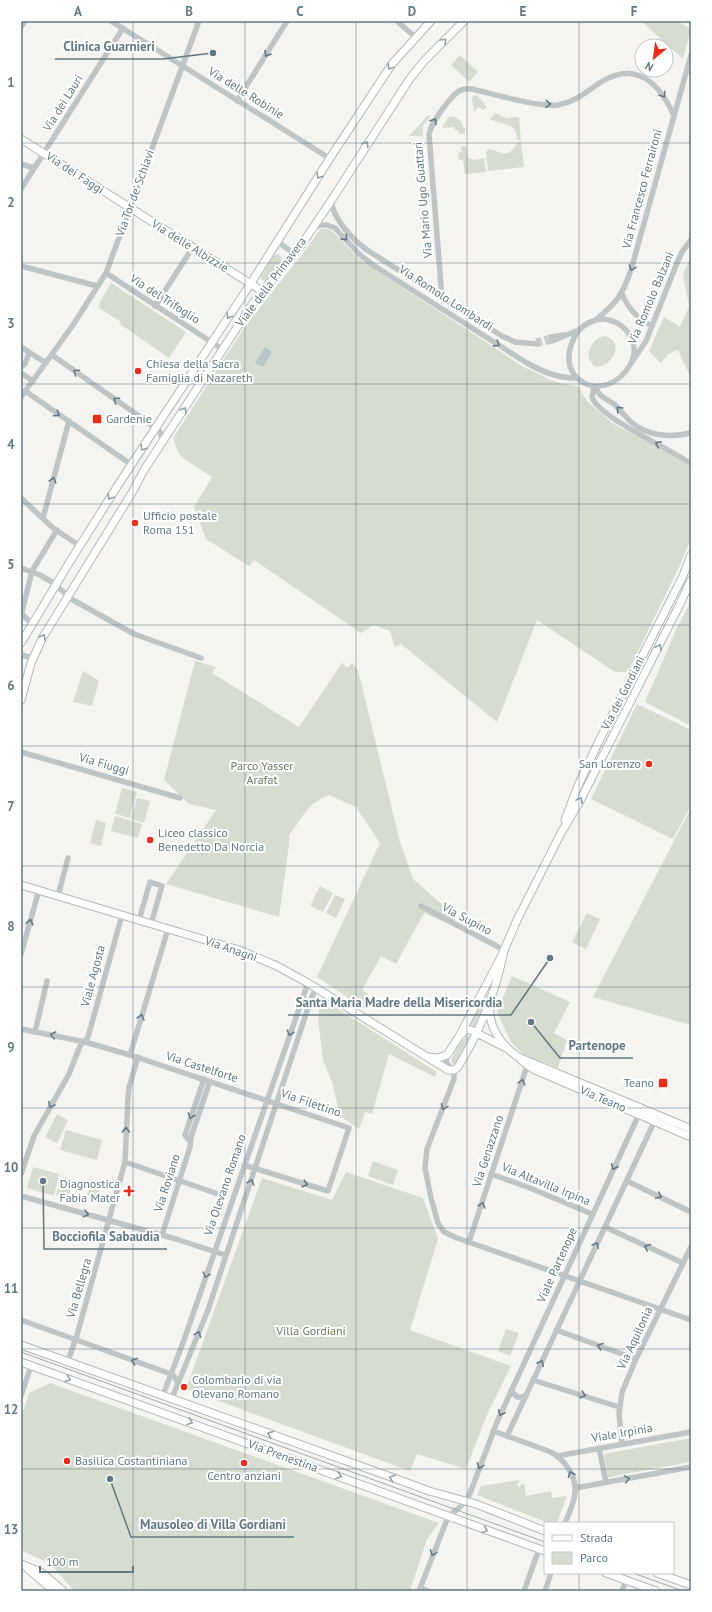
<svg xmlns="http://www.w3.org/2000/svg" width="712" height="1612" font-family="'PT Sans',sans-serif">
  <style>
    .green { fill: #d7dcd1 }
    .water { fill: #b7c7c9 }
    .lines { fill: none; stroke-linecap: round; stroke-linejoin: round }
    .street-tunnel { stroke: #c9cfd0; stroke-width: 5.5; stroke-dasharray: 5.5 3; stroke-linecap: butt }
    .secondary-casing { stroke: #b2b9bc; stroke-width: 9 }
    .street { stroke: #bfc5c7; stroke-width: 5.5 }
    .secondary { stroke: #fff; stroke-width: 7 }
    .tram { stroke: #a0a9ad; stroke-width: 1 }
    .oneway { stroke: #91a1a8 }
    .oneway2 { stroke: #627983 }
    .grid { fill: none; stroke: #627983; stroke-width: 1; stroke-opacity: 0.55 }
    .poi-dot { fill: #ea2d1b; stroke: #fff; stroke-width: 1.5 }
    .labels { text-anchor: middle; stroke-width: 4; stroke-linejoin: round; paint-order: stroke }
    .street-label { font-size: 12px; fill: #627983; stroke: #fff }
    .poi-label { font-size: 12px; fill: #627983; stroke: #fff; text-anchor: start }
    .park-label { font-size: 12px; fill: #6a7a61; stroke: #fff }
    .leader { fill: none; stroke: #627983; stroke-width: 1.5 }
    .callout-dot { fill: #627983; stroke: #fff; stroke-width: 1.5 }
    .callout-label { font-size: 13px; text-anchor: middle; font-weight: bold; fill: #627983; stroke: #fff; stroke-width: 4; stroke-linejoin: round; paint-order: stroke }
    .neatline { fill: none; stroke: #627983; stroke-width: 1.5 }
    .grid-label { font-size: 13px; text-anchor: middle; font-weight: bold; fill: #627983 }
  </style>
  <rect width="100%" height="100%" fill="#f5f4f1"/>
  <!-- green -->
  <g class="green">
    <polygon points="641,21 677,21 691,29 683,59"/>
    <polygon points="460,55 478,72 469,82 451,65"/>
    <polygon points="477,95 487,107 483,110 478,107 474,112 472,98 473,96"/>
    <path d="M495,113L506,118L519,117L521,140H517C518,122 501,125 490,119Z"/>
    <polygon points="428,115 430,117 423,125 423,136 409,136"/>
    <path d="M449,117C457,116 462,120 463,128H465V133L459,134L458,130H455L454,127L443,128V125Z"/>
    <path d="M521,142L524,167L488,171L486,152L488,149C499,149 507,162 517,143Z"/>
    <polygon points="461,146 465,146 467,149 468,158 475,160 484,158 486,172 465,174 463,160 459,160 458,153 462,152"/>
    <polygon points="322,229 328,229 333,232 359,259 522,366 555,382 579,387 587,401 612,423 671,454 691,468 691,538 681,563 628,672 615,672 537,620 497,722 401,644 395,647 390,631 374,625 361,633 254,560 249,566 206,539 194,507 212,477 183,458 178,452 173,438 244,328 308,247 318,232"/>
    <polygon points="277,254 281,257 282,261 267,281 264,281 261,279 261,276 274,255"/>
    <polygon points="691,257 691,378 678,350 668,354 661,363 649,351 664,317 680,327 689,306 683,275"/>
    <polygon points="111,283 186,332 169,358 120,324 121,322 99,308 100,302"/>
    <path d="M605,336C626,341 612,370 594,366L589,359C587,348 594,338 605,336Z"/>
    <polygon points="691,601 691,726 645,702 677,628"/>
    <polygon points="195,661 216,667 212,673 299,727 342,663 347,668 352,663 358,670 400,842 413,879 456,917 451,925 424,913 396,964 381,956 362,990 368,994 365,1009 317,977 380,843 356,807 329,795 322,798 310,806 289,835 289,845 279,917 166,884 216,810 189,804 164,780"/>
    <polygon points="83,671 99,681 92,706 73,702"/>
    <polygon points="637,704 691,730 691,805 673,839 591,799"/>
    <polygon points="122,788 137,792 130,818 115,814"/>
    <polygon points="137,798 150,801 144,823 131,819"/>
    <polygon points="691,808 691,1025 593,997"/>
    <polygon points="115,816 142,824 138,838 111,831"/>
    <polygon points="96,820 106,823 101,846 90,843"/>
    <polygon points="320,886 333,893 323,912 310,906"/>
    <polygon points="335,895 345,899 336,918 326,913"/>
    <polygon points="587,913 600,919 586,949 572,942"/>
    <polygon points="512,976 570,1002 554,1033 567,1040 558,1068 523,1054 511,1042 497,1012"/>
    <polygon points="488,995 483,1012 475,1027 470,1024 480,1006"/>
    <polygon points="329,1003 437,1072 435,1077 389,1054 372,1114 365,1112 359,1129 340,1116 332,1082 323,1060 318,1018 319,1018 319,1006"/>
    <path d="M470,1036L456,1063L453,1064L451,1061C456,1051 459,1039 470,1036Z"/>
    <polygon points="57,1114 68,1120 57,1143 45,1137"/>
    <polygon points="66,1130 102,1140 97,1160 60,1150"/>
    <polygon points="373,1161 398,1170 393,1185 368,1176"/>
    <polygon points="33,1167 59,1174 54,1196 27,1188"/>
    <polygon points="346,1172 423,1198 438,1239 410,1330 511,1366 486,1417 466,1469 417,1454 410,1471 186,1389 262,1178 332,1200"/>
    <polygon points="62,1177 73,1180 68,1198 56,1195"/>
    <polygon points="91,1184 100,1186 97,1198 87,1195"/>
    <polygon points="506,1329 519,1333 510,1356 498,1351"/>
    <polygon points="50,1383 439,1523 427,1539 410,1591 74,1591 56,1570 46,1562 21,1550 21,1418 29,1393"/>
    <polygon points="691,1438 691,1462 608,1477 604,1454"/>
    <polygon points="519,1480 519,1482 517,1485 519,1487 522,1484 524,1484 526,1496 551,1491 552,1498 567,1496 557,1523 548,1523 477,1495 481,1486"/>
  </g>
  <!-- water -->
  <polygon class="water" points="265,347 272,352 263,367 255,363"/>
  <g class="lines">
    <!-- street-tunnel -->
    <g class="street-tunnel">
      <polyline points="536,341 551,337"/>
      <polyline points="537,344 552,341"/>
    </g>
    <!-- secondary casing -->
    <g class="secondary-casing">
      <g id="secondary">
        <polyline points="21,139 262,291"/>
        <polyline points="21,643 69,563 120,482 251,283 332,155 392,64 431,21"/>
        <polyline points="21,700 31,663 43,637 133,491 144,470 253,303 302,244 331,201 409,80 424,61 464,21"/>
        <polyline points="565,820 577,788 599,741 683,576 691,555"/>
        <path d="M21,885L239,950L277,966L308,983L448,1070H454L458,1067C480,1031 496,992 504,950"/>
        <path d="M490,1006C488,1027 502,1046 518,1057L691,1129"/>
        <polyline points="462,1034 466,1030 471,1030 504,1047"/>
        <polyline points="428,1057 438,1058 447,1055 460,1035 502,955 517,920 561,833 580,801 680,604 691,580"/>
        <polyline points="521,1060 533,1069 691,1137"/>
        <polyline points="21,1345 394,1478 429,1491 476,1504 545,1531"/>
        <polyline points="21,1362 545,1551"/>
        <polyline points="21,1564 42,1573 63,1591"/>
        <polyline points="28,1569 54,1591"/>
        <polyline points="606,1573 656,1591"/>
        <polyline points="657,1573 691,1585"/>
      </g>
    </g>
    <!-- street -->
    <g class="street">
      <polyline points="111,21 329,158"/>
      <polyline points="397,21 415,37"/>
      <polyline points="21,27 25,21"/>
      <polyline points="237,101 287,21"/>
      <polyline points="21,164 34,168"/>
      <polyline points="21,189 123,28"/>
      <path d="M331,201C334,220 352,239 367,250L502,336L515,342L537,344"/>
      <path d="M312,229L321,225H327L335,228L359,254L373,265L527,363C543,372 559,379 577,378"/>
      <polyline points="277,241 294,254"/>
      <polyline points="21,266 97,286"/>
      <polyline points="106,273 222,349"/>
      <path d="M622,294C628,308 638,319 652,326"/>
      <path d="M442,298L429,134C431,123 450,97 459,91C463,89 467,88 472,89C494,94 536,107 558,105C576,102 587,91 601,82C637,60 660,84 674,116"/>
      <polyline points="155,306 193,247"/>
      <path d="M597,319C617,302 622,296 631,270L691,55"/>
      <path d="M603,319C626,321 642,344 630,365C606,406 552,382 574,338C580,326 591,320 603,319Z"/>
      <polyline points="551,337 564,335"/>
      <polyline points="552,341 579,330"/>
      <polyline points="21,347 46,363"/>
      <polyline points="52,355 156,428 160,432 163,442"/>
      <polyline points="632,362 646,341 677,263 682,252 691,240"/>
      <polyline points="21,367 25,364 29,353"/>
      <polyline points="21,373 33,381"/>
      <path d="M594,387L592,397C599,418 670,448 691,464"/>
      <path d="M596,387C598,397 608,399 615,405C620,410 625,416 630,421C646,436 670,438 691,433"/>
      <polyline points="25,391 132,465"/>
      <polyline points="21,397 73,325 106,273 199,21"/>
      <polyline points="21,498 53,528 80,546"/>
      <polyline points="43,518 69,421"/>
      <polyline points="21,568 40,575 52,582 73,600 134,634 201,658"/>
      <polyline points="21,613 32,624"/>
      <polyline points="21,616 32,571 57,530"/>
      <polyline points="21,655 33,658"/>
      <polyline points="21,752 180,798"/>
      <polyline points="58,896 68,858"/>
      <polyline points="421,906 504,950"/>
      <polyline points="139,920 150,882 162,886 151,924"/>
      <polyline points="21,954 39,890"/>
      <polyline points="21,1029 85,1042 130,1055 349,1128 328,1191 244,1165"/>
      <polyline points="35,1032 47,981"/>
      <polyline points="130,1055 168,929"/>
      <polyline points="447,1055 446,1063 454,1071 454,1079 427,1149 425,1168 431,1198 438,1223 444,1232 457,1238 691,1320"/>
      <polyline points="204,1079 185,1135 188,1139 191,1137 210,1081"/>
      <polyline points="125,1162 224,1196"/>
      <polyline points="21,1174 34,1136 69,1074 80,1046 88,1037 122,915"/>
      <polyline points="491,1174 530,1188 592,1214"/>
      <polyline points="627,1181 691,1212"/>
      <polyline points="21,1196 176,1239 225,1255"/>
      <polyline points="605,1227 683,1263"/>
      <polyline points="162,1235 190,1147 191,1137"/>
      <polyline points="469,1242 527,1066"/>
      <polyline points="21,1320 171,1374 174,1376 178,1383"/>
      <polyline points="556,1330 636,1359"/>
      <polyline points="68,1361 77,1335 125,1162 128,1097 129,1087 138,1057"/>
      <polyline points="533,1380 619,1407"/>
      <polyline points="511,1391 517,1397 522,1397 526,1395"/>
      <polyline points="163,1395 184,1340 308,983"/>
      <polyline points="21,1396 31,1366"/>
      <polyline points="172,1398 208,1310 311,999 316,988"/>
      <path d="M493,1431L551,1452C565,1460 577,1477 575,1493C574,1503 569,1514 565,1523"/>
      <polyline points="507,1436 656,1118"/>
      <polyline points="622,1443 619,1414 622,1392 636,1359 691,1247"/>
      <polyline points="599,1448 606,1482"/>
      <polyline points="557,1456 691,1432"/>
      <polyline points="575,1488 691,1467"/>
      <polyline points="420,1588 428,1591"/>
      <polyline points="419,1591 448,1517 461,1506 469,1496 497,1422 640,1112"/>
      <polyline points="524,1591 539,1549"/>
      <polyline points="545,1591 551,1573"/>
      <polyline points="622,1591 626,1580"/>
    </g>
    <!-- secondary -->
    <use href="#secondary" class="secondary"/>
    <!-- tram -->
    <g class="tram">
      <polyline points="21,1352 545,1542"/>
      <polyline points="633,1573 683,1591"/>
    </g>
  </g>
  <!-- one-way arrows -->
  <defs><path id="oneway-chevron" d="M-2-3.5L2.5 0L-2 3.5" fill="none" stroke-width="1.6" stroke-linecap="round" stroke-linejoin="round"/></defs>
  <g class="oneway">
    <use href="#oneway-chevron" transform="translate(444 41) rotate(-45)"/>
    <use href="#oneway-chevron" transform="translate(390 67) rotate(124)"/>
    <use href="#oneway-chevron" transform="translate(366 144) rotate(-57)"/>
    <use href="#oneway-chevron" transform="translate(319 176) rotate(122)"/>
    <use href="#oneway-chevron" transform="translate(229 316) rotate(123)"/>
    <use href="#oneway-chevron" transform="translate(184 410) rotate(-57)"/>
    <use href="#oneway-chevron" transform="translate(143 448) rotate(123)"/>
    <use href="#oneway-chevron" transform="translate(110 497) rotate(122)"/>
    <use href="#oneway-chevron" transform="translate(43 637) rotate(-61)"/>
    <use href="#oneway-chevron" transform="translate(659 647) rotate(-63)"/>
    <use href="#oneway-chevron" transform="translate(580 800) rotate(-62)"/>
    <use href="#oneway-chevron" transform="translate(68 1379) rotate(20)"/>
    <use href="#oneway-chevron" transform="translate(190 1422) rotate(20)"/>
    <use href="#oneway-chevron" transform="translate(270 1434) rotate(-160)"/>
    <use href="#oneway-chevron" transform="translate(339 1476) rotate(20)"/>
    <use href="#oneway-chevron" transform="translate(392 1478) rotate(-161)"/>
    <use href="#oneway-chevron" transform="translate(485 1530) rotate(20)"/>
  </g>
  <g class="oneway2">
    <use href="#oneway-chevron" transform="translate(267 54) rotate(122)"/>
    <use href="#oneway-chevron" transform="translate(663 95) rotate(56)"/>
    <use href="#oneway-chevron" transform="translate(548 104) rotate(4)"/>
    <use href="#oneway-chevron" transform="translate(434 121) rotate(-57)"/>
    <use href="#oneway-chevron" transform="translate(345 238) rotate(48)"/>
    <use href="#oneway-chevron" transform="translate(632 268) rotate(109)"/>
    <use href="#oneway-chevron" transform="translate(497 344) rotate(32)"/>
    <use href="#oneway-chevron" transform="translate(76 372) rotate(-145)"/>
    <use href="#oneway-chevron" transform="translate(116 400) rotate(-145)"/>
    <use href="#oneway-chevron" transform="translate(619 409) rotate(-134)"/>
    <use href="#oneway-chevron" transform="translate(57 414) rotate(34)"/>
    <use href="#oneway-chevron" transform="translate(658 444) rotate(-153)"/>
    <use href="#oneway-chevron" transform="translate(53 480) rotate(-75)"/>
    <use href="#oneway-chevron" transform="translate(30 922) rotate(-75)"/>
    <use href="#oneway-chevron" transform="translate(141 1017) rotate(-74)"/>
    <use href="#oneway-chevron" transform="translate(290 1033) rotate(109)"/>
    <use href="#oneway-chevron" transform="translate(53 1035) rotate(-169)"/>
    <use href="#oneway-chevron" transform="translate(522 1082) rotate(-72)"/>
    <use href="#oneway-chevron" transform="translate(51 1105) rotate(119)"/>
    <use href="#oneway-chevron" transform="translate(444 1107) rotate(111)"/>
    <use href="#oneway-chevron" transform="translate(191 1116) rotate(109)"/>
    <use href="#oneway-chevron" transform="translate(126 1130) rotate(-88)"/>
    <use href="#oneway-chevron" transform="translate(614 1167) rotate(115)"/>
    <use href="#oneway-chevron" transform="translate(251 1182) rotate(-71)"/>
    <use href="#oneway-chevron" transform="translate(305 1184) rotate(17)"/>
    <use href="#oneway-chevron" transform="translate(659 1196) rotate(25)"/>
    <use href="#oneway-chevron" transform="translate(482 1205) rotate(-72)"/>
    <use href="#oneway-chevron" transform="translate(86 1214) rotate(15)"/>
    <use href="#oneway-chevron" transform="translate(596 1245) rotate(-64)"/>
    <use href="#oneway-chevron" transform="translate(647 1247) rotate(-155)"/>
    <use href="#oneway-chevron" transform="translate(206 1275) rotate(109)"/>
    <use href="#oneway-chevron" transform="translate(198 1334) rotate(-69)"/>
    <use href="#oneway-chevron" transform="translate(600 1346) rotate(-160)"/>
    <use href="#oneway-chevron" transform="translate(134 1361) rotate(-160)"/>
    <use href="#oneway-chevron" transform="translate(541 1363) rotate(-64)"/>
    <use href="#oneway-chevron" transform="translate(583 1395) rotate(17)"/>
    <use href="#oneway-chevron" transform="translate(501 1413) rotate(115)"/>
    <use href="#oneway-chevron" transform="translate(480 1466) rotate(110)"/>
    <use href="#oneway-chevron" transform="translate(571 1474) rotate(-112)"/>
    <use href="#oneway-chevron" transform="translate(627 1479) rotate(-10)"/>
    <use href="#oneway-chevron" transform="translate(433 1553) rotate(111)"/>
  </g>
  <!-- grid -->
  <path class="grid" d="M133,21V1591M245,21V1591M356,21V1591M467,21V1591M579,21V1523M21,143H691M21,263H691M21,384H691M21,504H691M21,625H691M21,746H691M21,866H691M21,987H691M21,1108H691M21,1228H691M21,1349H691M21,1469H691M579,1573V1591"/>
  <!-- markers -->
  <g class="poi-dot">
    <circle cx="138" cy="371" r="4"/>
    <rect x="92" y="414" width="10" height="10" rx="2"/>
    <circle cx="135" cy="523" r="4"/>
    <circle cx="649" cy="764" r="4"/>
    <circle cx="150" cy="840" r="4"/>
    <rect x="658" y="1078" width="10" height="10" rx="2"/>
    <path d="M127 1185h4v4h4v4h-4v4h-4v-4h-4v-4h4z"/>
    <circle cx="184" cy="1387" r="4"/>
    <circle cx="67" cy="1461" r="4"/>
    <circle cx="244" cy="1463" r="4"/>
  </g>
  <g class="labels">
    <!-- street labels -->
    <g class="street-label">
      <text transform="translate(246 93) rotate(32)" y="4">Via delle Robinie</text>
      <text transform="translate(63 103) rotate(-58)" y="4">Via dei Lauri</text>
      <text transform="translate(75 173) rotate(33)" y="4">Via dei Faggi</text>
      <text transform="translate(642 189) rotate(-75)" y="4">Via Francesco Ferraironi</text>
      <text transform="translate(135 193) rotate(-70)" y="4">Via Tor de' Schiavi</text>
      <text transform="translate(423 200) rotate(-95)" y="4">Via Mario Ugo Guattari</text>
      <text transform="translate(190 246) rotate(32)" y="4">Via delle Albizzie</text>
      <text transform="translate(271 282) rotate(-53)" y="4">Viale della Primavera</text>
      <text transform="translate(446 298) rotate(33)" y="4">Via Romolo Lombardi</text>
      <text transform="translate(651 298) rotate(-67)" y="4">Via Romolo Balzani</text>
      <text transform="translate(165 299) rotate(33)" y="4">Via del Trifoglio</text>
      <text transform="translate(623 693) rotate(-63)" y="4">Via dei Gordiani</text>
      <text transform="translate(104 764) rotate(16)" y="4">Via Fiuggi</text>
      <text transform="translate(467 919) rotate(28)" y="4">Via Supino</text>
      <text transform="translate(231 949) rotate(19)" y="4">Via Anagni</text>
      <text transform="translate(93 976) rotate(-75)" y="4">Viale Agosta</text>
      <text transform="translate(202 1067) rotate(18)" y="4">Via Castelforte</text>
      <text transform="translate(603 1099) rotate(23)" y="4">Via Teano</text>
      <text transform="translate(311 1103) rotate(19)" y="4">Via Filettino</text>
      <text transform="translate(488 1151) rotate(-72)" y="4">Via Genazzano</text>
      <text transform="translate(167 1183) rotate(-72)" y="4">Via Roviano</text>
      <text transform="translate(546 1184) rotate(22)" y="4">Via Altavilla Irpina</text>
      <text transform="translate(225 1185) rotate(-71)" y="4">Via Olevano Romano</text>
      <text transform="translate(557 1265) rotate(-66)" y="4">Viale Partenope</text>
      <text transform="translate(79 1288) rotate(-74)" y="4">Via Bellegra</text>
      <text transform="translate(635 1338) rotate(-65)" y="4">Via Aquilonia</text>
      <text transform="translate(622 1433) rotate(-10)" y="4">Viale Irpinia</text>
      <text transform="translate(283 1456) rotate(20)" y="4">Via Prenestina</text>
    </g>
    <!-- poi labels -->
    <g class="poi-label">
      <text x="146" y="368">Chiesa della Sacra<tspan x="146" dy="14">Famiglia di Nazareth</tspan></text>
      <text x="106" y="423">Gardenie</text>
      <text x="143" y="520">Ufficio postale<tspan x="143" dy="14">Roma 151</tspan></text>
      <text x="641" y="768" text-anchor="end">San Lorenzo</text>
      <text x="158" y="837">Liceo classico<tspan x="158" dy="14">Benedetto Da Norcia</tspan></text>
      <text x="654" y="1087" text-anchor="end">Teano</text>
      <text x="120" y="1188" text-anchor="end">Diagnostica<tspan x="120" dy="14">Fabia Mater</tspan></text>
      <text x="192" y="1384">Colombario di via<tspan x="192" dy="14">Olevano Romano</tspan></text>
      <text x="75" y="1465">Basilica Costantiniana</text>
      <text x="244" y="1480" text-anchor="middle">Centro anziani</text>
    </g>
    <!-- park labels -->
    <g class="park-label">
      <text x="262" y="770">Parco Yasser<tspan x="262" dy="14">Arafat</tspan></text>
      <text x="311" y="1335">Villa Gordiani</text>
    </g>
  </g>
  <!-- callouts -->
  <path class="leader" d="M213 53L163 59H55M550 958L511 1015H288M531 1022L560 1058H633M43 1181L44 1249H167M110 1479L131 1537H294"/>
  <g class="callout-dot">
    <circle cx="213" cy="53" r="4"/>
    <circle cx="550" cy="958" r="4"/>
    <circle cx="531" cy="1022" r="4"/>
    <circle cx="43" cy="1181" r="4"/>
    <circle cx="110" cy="1479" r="4"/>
  </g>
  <g class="callout-label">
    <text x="109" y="51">Clinica Guarnieri</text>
    <text x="399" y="1007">Santa Maria Madre della Misericordia</text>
    <text x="597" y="1050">Partenope</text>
    <text x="106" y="1241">Bocciofila Sabaudia</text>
    <text x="213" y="1529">Mausoleo di Villa Gordiani</text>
  </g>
  <!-- border -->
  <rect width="712" height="1612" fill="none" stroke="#ffffff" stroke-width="44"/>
  <!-- legend -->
  <rect x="544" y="1522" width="130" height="52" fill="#ffffff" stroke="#c0c9cd"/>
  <rect x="552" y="1535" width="20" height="6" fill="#ffffff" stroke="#c0c9cd"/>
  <text x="580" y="1542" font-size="12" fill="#627983">Strada</text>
  <rect x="552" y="1552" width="20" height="12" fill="#d7dcd1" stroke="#c0c9cd"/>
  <text x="580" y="1562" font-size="12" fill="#627983">Parco</text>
  <!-- north arrow -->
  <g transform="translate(654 58) rotate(209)"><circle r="19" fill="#ffffff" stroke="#c0c9cd"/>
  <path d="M0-3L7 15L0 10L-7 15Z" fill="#ea2d1b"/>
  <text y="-6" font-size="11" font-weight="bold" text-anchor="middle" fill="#627983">N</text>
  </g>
  <!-- scale -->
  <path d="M40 1566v6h93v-6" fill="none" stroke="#627983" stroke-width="2"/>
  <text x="46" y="1566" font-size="12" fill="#627983" stroke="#ffffff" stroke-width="3" paint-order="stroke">100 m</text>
  <rect x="22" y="22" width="668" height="1568" class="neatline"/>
  <g class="grid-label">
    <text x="78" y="16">A</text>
    <text x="189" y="16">B</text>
    <text x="300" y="16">C</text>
    <text x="412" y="16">D</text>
    <text x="523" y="16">E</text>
    <text x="634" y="16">F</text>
    <text x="11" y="87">1</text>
    <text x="11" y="207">2</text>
    <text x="11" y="328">3</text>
    <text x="11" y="449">4</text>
    <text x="11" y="569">5</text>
    <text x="11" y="690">6</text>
    <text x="11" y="811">7</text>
    <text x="11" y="931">8</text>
    <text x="11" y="1052">9</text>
    <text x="11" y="1172">10</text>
    <text x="11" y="1293">11</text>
    <text x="11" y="1414">12</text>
    <text x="11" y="1534">13</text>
  </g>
</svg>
